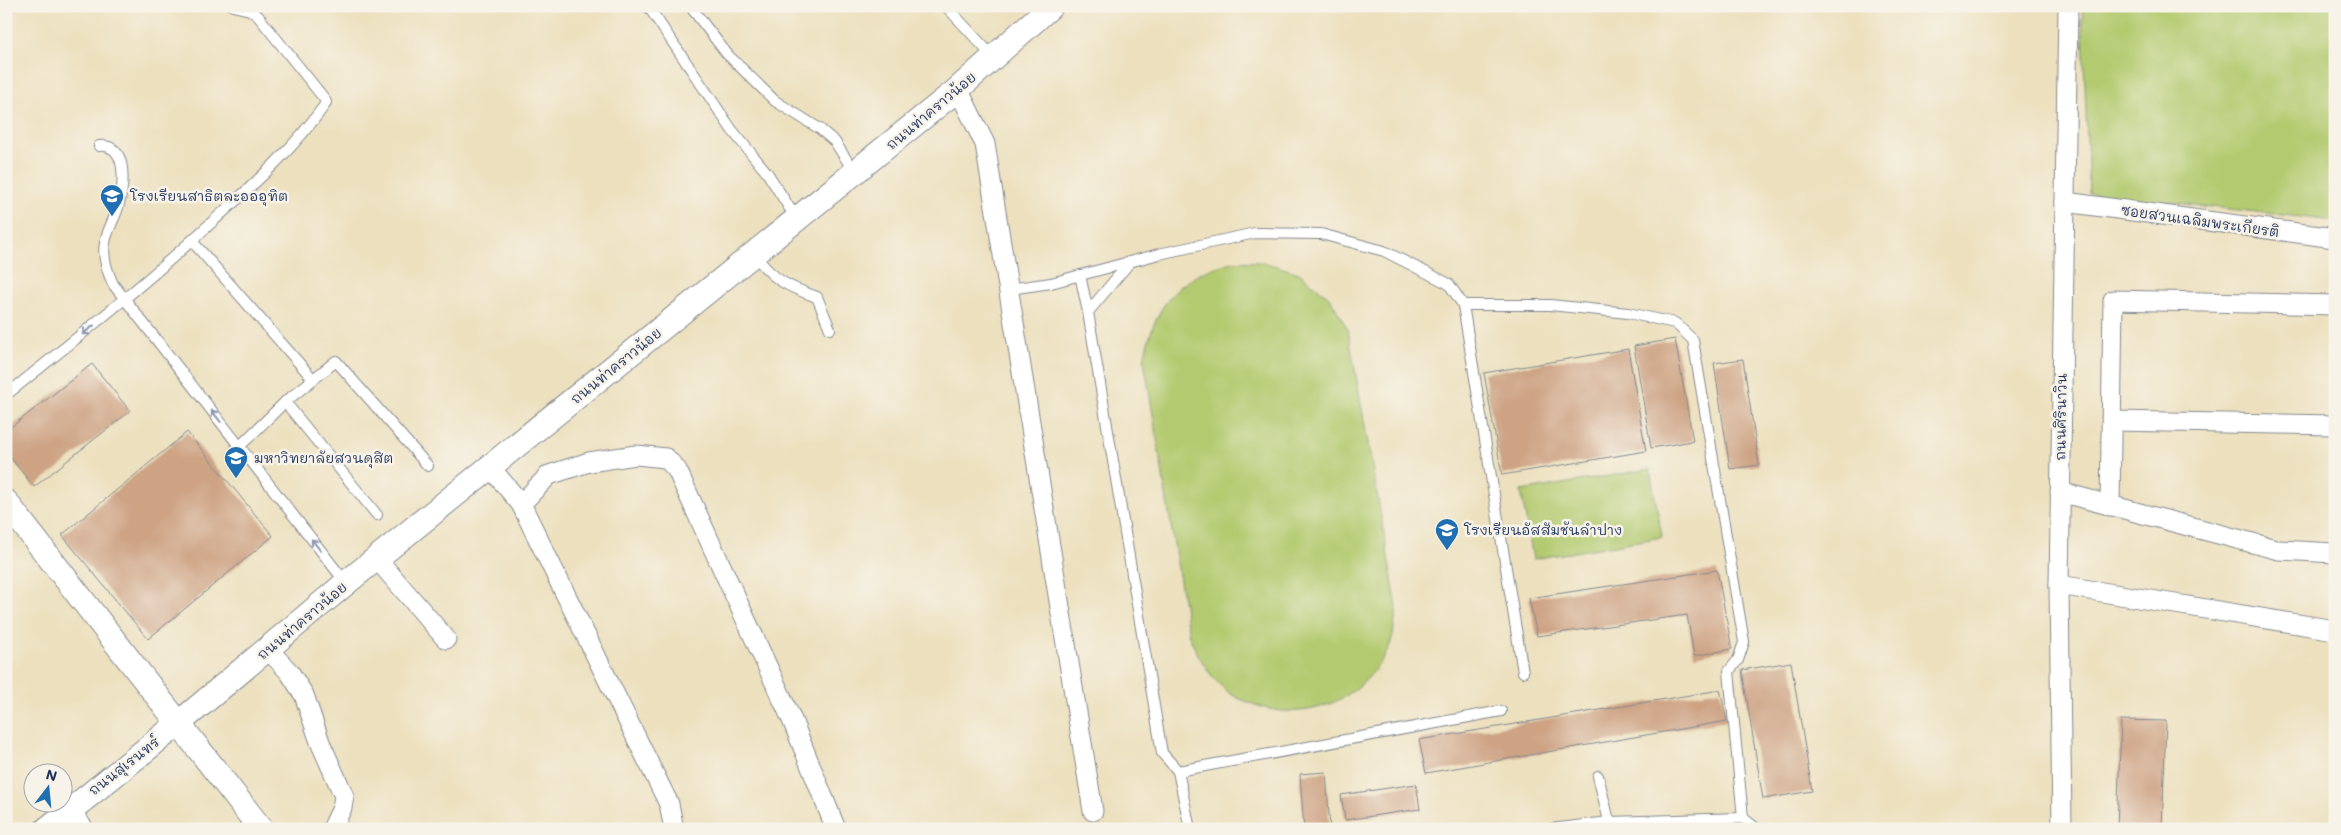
<svg xmlns="http://www.w3.org/2000/svg" width="2341" height="835" font-family="Mali,'Playpen Sans Thai',sans-serif">
  <style>
    .green { fill: #b3ca6f; stroke: #677c66 }
    .building { fill: #cda384 }
    .lines { fill: none; stroke-linecap: round; stroke-linejoin: round }
    .service-casing { stroke: #84888e; stroke-width: 12 }
    .minor-casing { stroke: #84888e; stroke-width: 21 }
    .tertiary-casing { stroke: #84888e; stroke-width: 26 }
    .service { stroke: #fff; stroke-width: 10 }
    .minor { stroke: #fff; stroke-width: 19 }
    .tertiary { stroke: #fff; stroke-width: 24 }
    .oneway { stroke: #8d97ae }
    .labels { text-anchor: middle; stroke-width: 5; stroke-linejoin: round; paint-order: stroke }
    .street-label { font-size: 14px; fill: #1b2f5e; stroke: #f7f3e8 }
    .poi-label { font-size: 14px; fill: #1b2f5e; stroke: #f7f3e8; text-anchor: start }
  </style>
  <rect width="100%" height="100%" fill="#f7f3e8"/>
  <filter id="ink" filterUnits="userSpaceOnUse"><feTurbulence type="fractalNoise" baseFrequency=".02" numOctaves="2"/><feDisplacementMap in="SourceGraphic" scale="10" xChannelSelector="R" yChannelSelector="G"/><feConvolveMatrix kernelMatrix="1 2 1 2 8 2 1 2 1" color-interpolation-filters="sRGB"/></filter>
  <filter id="wash" filterUnits="userSpaceOnUse"><feTurbulence type="fractalNoise" baseFrequency=".0096" numOctaves="4" result="noise"/><feDisplacementMap in="SourceGraphic" scale="20" xChannelSelector="R" yChannelSelector="G"/><feGaussianBlur stdDeviation="1.12" result="paint"/><feColorMatrix in="noise" values="0 0 0 0 0 0 0 0 0 0 0 0 0 0 0 0 0 1.4 0 .05"/><feComposite in="paint" operator="in"/></filter>
  <g filter="url(#wash)">
    <rect width="100%" height="100%" fill="#ece0be"/>
    <!-- green -->
    <g class="green">
      <polygon points="2082,6 2335,6 2335,221 2089,193"/>
      <path d="M1263,262L1299,273L1330,298L1348,330L1397,607C1395,619 1394,634 1390,645C1365,700 1304,727 1248,702C1243,700 1236,698 1231,694C1210,679 1200,659 1189,636L1144,360C1153,310 1174,279 1225,264C1236,260 1251,262 1263,262Z"/>
      <polygon points="1650,469 1662,537 1533,559 1521,491"/>
    </g>
    <g id="blocks">
      <!-- building -->
      <g class="building">
        <polygon points="1675,339 1693,441 1651,448 1634,346"/>
        <polygon points="1628,349 1646,451 1502,475 1484,373"/>
        <polygon points="1743,359 1759,465 1730,469 1714,363"/>
        <polygon points="92,364 130,411 34,487 6,452 6,431"/>
        <polygon points="187,432 273,536 148,639 62,535"/>
        <polygon points="1717,570 1732,649 1694,656 1687,615 1537,636 1529,598"/>
        <polygon points="1791,662 1812,791 1763,799 1742,670"/>
        <polygon points="1720,690 1727,721 1426,773 1419,740"/>
        <polygon points="2121,720 2166,721 2162,829 2117,829"/>
        <polygon points="1326,772 1330,829 1304,829 1300,774"/>
        <polygon points="1416,784 1420,809 1345,820 1341,795"/>
      </g>
    </g>
  </g>
  <g filter="url(#ink)">
    <use href="#blocks" fill-opacity="0" stroke="#84888e" stroke-width="1"/>
    <g class="lines">
      <!-- service casing -->
      <g class="service-casing">
        <g id="service">
          <polyline points="648,6 732,130 768,174 797,220"/>
          <polyline points="690,6 727,54 775,101 820,129 835,142 855,173"/>
          <polyline points="946,6 994,58"/>
          <path d="M99,146C128,143 124,184 119,204C116,217 107,229 105,243C102,257 107,271 113,284L346,583"/>
          <polyline points="192,241 313,379"/>
          <path d="M754,254C773,280 788,287 817,297L830,329"/>
          <polyline points="1130,262 1088,312 1162,753 1178,771 1190,829"/>
          <polyline points="1080,275 1088,312"/>
          <polyline points="1009,289 1051,283 1159,254 1255,233 1321,234 1384,251 1449,284 1463,305 1523,672"/>
          <polyline points="1463,305 1550,305 1628,313 1675,323 1693,340 1744,642 1738,660 1729,671 1743,818"/>
          <path d="M6,395C76,339 145,284 211,223C253,185 291,152 324,106L326,102L323,97L258,16L250,10L233,6"/>
          <polyline points="285,402 377,515"/>
          <polyline points="240,446 285,402 336,361 428,466"/>
          <polyline points="1178,771 1501,711"/>
          <polyline points="1598,776 1611,829"/>
          <polyline points="1551,829 1609,822 1743,818 1757,829"/>
        </g>
      </g>
      <!-- minor casing -->
      <g class="minor-casing">
        <g id="minor">
          <polyline points="958,89 985,144 1093,811"/>
          <polyline points="2065,202 2335,238"/>
          <polyline points="2112,421 2335,425"/>
          <polyline points="490,467 521,504 549,475 589,462 636,455 666,458 677,470 792,720 836,829"/>
          <polyline points="2060,492 2279,550 2335,553"/>
          <polyline points="521,504 669,804 674,829"/>
          <polyline points="2110,506 2113,300 2335,305"/>
          <polyline points="377,559 446,639"/>
          <polyline points="2059,585 2335,630"/>
          <polyline points="268,649 290,673 304,695 320,742 344,796 342,808 332,829"/>
          <polyline points="70,810 84,829"/>
          <polyline points="2062,829 2059,585 2068,6"/>
        </g>
      </g>
      <!-- tertiary casing -->
      <g class="tertiary-casing">
        <g id="tertiary">
          <polyline points="6,502 261,829"/>
          <polyline points="47,829 179,723 346,583 958,89 1051,6"/>
        </g>
      </g>
      <!-- service -->
      <use href="#service" class="service"/>
      <!-- minor -->
      <use href="#minor" class="minor"/>
      <!-- tertiary -->
      <use href="#tertiary" class="tertiary"/>
    </g>
    <!-- one-way arrows -->
    <defs><path id="oneway-shaft" d="M-6 0H5M1.5-3L5.5 0L1.5 3" fill="none" stroke-width="1.6" stroke-linecap="round" stroke-linejoin="round" transform="scale(1.25)"/></defs>
    <g class="oneway">
      <use href="#oneway-shaft" transform="translate(88 330) rotate(142)"/>
      <use href="#oneway-shaft" transform="translate(216 416) rotate(-128)"/>
      <use href="#oneway-shaft" transform="translate(316 545) rotate(-128)"/>
    </g>
  </g>
  <!-- icons -->
  <defs>
    <g id="school-pin" transform="scale(1.25)"><path d="M0 17L-7.5 6A9.5 9.5 0 1 1 7.5 6Z" fill="#1f6fb2" stroke="#f7f3e8"/><path d="M0-5L7-2L0 1L-7-2ZM-4 1L0 2.5L4 1V4Q0 6-4 4Z" fill="#fff"/></g>
    <g id="university-pin" transform="scale(1.25)"><path d="M0 17L-7.5 6A9.5 9.5 0 1 1 7.5 6Z" fill="#1f6fb2" stroke="#f7f3e8"/><path d="M0-5L7-2L0 1L-7-2ZM-4 1L0 2.5L4 1V4Q0 6-4 4Z" fill="#fff"/></g>
  </defs>
  <g fill-rule="evenodd">
    <use href="#school-pin" x="112" y="196"/>
    <use href="#university-pin" x="236" y="458"/>
    <use href="#school-pin" x="1447" y="530"/>
  </g>
  <g class="labels">
    <!-- street labels -->
    <g class="street-label">
      <text transform="translate(931 111) rotate(-40)" y="5">ถนนท่าคราวน้อย</text>
      <text transform="translate(2200 221) rotate(8)" y="5">ซอยสวนเฉลิมพระเกียรติ</text>
      <text transform="translate(616 366) rotate(-39)" y="5">ถนนท่าคราวน้อย</text>
      <text transform="translate(2061 417) rotate(-89)" y="5">ถนนศิรินาวิน</text>
      <text transform="translate(302 621) rotate(-40)" y="5">ถนนท่าคราวน้อย</text>
      <text transform="translate(124 766) rotate(-38)" y="5">ถนนสุเรนทร์</text>
    </g>
    <!-- poi labels -->
    <g class="poi-label">
      <text x="130" y="201">โรงเรียนสาธิตละอออุทิต</text>
      <text x="254" y="463">มหาวิทยาลัยสวนดุสิต</text>
      <text x="1464" y="535">โรงเรียนอัสสัมชันลำปาง</text>
    </g>
  </g>
  <!-- margin -->
  <rect width="2341" height="835" fill="none" stroke="#f7f3e8" stroke-width="25"/>
  <!-- north arrow -->
  <g transform="translate(48 788) rotate(16)"><circle r="24" fill="#f7f3e8" stroke="#9fa5b1"/>
  <path d="M0-4L9 19L0 12L-9 19Z" fill="#1f6fb2"/>
  <text y="-8" font-size="14" font-weight="bold" text-anchor="middle" fill="#1b2f5e">N</text>
  </g>
</svg>
